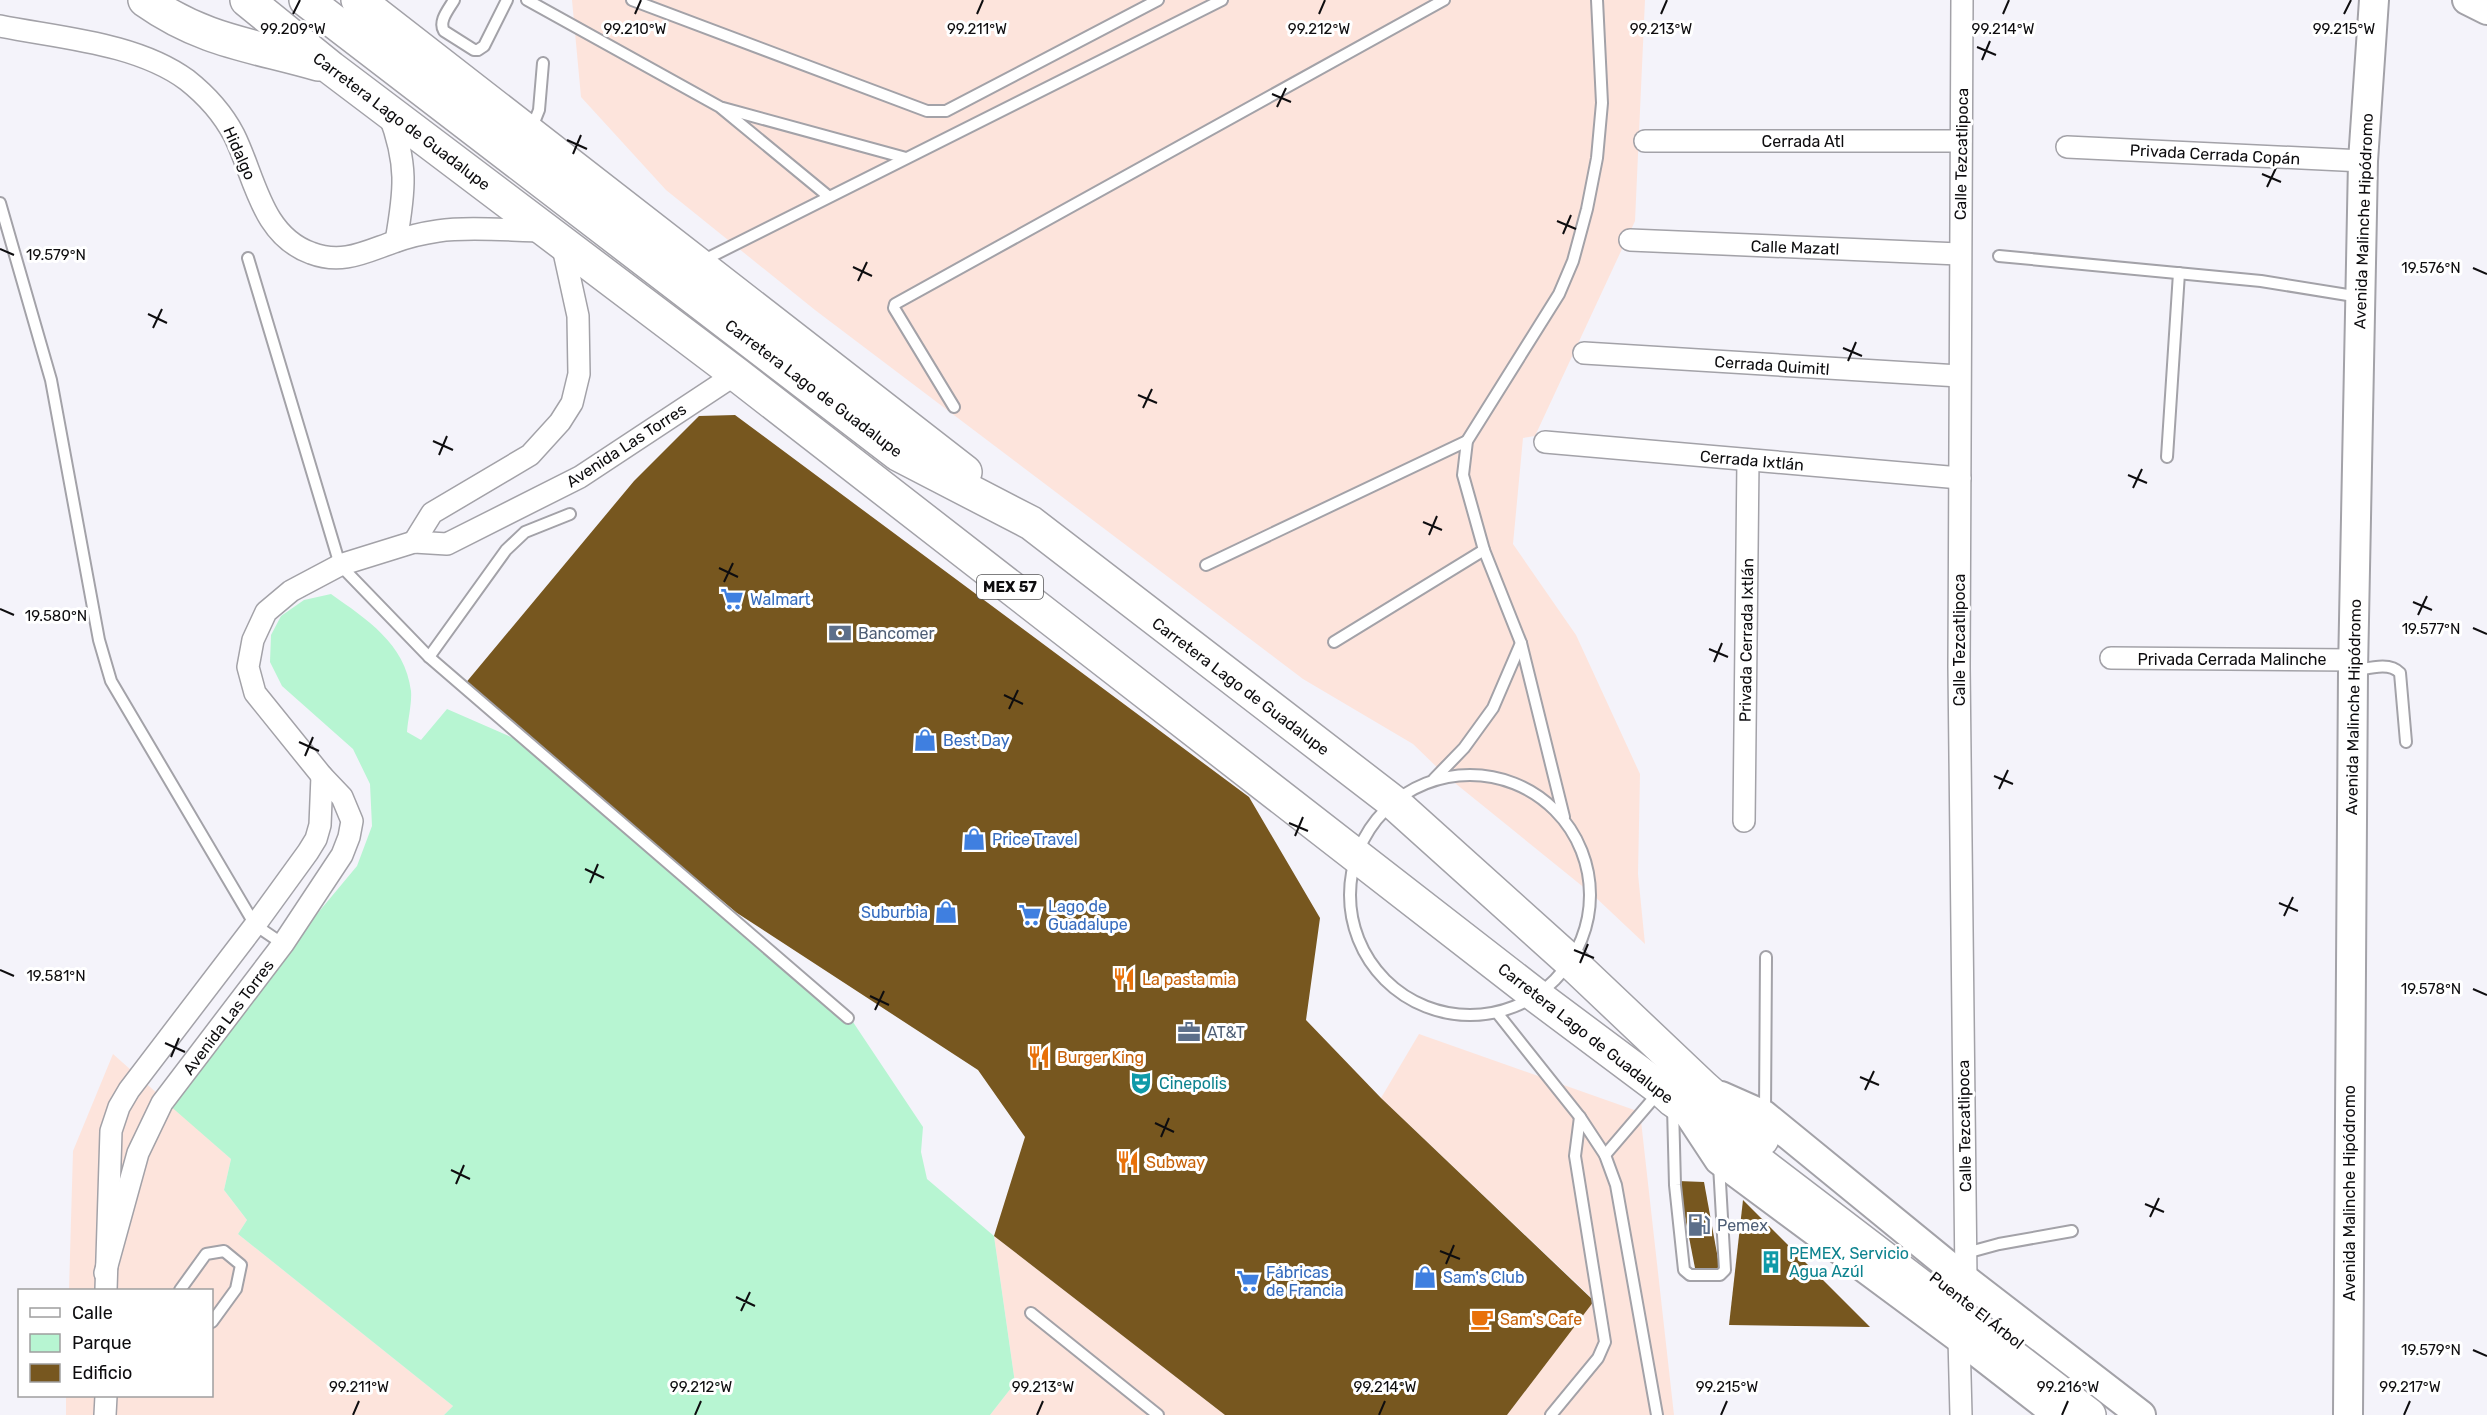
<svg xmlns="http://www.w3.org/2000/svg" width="2487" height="1415" font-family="Rubik,sans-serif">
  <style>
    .industrial { fill: #fde4dc }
    .green { fill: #b7f5d2 }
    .building { fill: #77571f }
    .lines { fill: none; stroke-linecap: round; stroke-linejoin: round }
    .lane-casing { stroke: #a3a2a8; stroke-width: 14 }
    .street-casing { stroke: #a3a2a8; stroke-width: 24 }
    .secondary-casing { stroke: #a3a2a8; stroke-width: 32 }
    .primary-casing { stroke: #a3a2a8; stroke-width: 36 }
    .lane { stroke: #fff; stroke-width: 10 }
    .street { stroke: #fff; stroke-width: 21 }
    .secondary { stroke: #fff; stroke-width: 28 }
    .primary { stroke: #fff; stroke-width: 33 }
    .ticks { fill: none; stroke: #0e0d0f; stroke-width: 2 }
    .labels { text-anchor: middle; stroke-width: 6; stroke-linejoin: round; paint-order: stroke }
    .shield { fill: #fff; stroke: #565657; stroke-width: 1.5 }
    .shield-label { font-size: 15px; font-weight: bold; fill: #0e0d0f }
    .street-label { font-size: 16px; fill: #0e0d0f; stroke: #fff }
    .shop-label { font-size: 16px; fill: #366cbe; stroke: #fff; text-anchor: start }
    .service-label { font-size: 16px; fill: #4e5e75; stroke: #fff; text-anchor: start }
    .food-label { font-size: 16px; fill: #c56008; stroke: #fff; text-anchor: start }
    .culture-label { font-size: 16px; fill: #0d838f; stroke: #fff; text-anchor: start }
    .ticks-label { font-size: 15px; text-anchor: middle; fill: #0e0d0f; stroke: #fff; stroke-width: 6; stroke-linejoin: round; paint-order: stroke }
  </style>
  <rect width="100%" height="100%" fill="#f4f3fa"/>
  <!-- industrial -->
  <g class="industrial">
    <polygon points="572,0 1645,0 1635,221 1535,436 1523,438 1513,544 1576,635 1640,774 1638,874 1645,944 1592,894 1445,775 1413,744 1303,679 815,310 666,190 581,97"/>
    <polygon points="1419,1034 1640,1112 1674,1415 1507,1415 1594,1300 1381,1098"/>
    <polygon points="113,1054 231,1159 224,1190 247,1220 238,1234 453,1406 444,1415 66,1415 66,1396 212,1396 212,1290 69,1290 73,1151"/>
    <polygon points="994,1236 1225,1415 990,1415 1015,1383"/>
  </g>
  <!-- green -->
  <path class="green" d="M331,594C366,619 405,643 411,691C412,703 408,719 407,732L421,740L447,709L520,741L849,1016L923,1127L921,1152L927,1179L994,1236L1015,1383L990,1415H444L453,1406L238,1234L247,1220L224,1190L231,1159L168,1104L197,1058L357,866L372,826L370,784L353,749L282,686L270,662L271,635L281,616L304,600Z"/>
  <!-- building -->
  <g class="building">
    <polygon points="735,415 1249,797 1320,918 1306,1020 1381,1098 1594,1301 1507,1415 1225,1415 994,1236 1025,1137 978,1070 737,913 464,685 634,481 699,416"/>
    <polygon points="1678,1181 1704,1182 1720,1270 1695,1268"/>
    <polygon points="1743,1200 1870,1327 1729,1325"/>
  </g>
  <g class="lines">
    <!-- lane casing -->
    <g class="lane-casing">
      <g id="lane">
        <path d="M454,0C449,9 438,21 444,31L474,50H478L484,46L507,0"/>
        <polyline points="527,0 720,107 828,196"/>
        <polyline points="632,0 927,111 946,111 1158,0"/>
        <polyline points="723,108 906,158"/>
        <polyline points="531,130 539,110 543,63"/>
        <polyline points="0,203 51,380 99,640 111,681 255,925 283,944"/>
        <polyline points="1999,256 2261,281 2360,297"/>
        <polyline points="248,258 340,565 429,657 848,1018"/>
        <polyline points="700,262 1222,0"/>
        <polyline points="954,407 894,308 895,304 1444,0"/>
        <polyline points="2167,457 2179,273"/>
        <polyline points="1206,565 1467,441"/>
        <polyline points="1334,642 1484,550"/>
        <polyline points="429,657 506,550 525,532 570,514"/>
        <path d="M2353,671C2367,669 2389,661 2400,673L2406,742"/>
        <circle cx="1470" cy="895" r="120"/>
        <polyline points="1434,779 1464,748 1493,708 1521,643"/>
        <polyline points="1564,817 1521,643 1484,550 1463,475 1467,441 1559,294 1573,261 1587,209 1597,158 1602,103 1597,0"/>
        <polyline points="1498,1014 1580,1117 1605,1155 1616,1185 1657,1415"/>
        <polyline points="1673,1107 1675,1185 1684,1270 1690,1275 1720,1275 1725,1270 1719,1165"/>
        <polyline points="1765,1113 1766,957"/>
        <polyline points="1605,1155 1659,1092"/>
        <polyline points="1966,1253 1999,1244 2072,1231"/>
        <polyline points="180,1290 206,1254 224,1251 241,1265 236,1289 212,1322"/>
        <polyline points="1031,1313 1158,1415"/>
        <polyline points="1551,1415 1598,1358 1605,1342 1575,1156 1580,1117"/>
      </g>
    </g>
    <!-- street casing -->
    <g class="street-casing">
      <g id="street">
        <polyline points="1962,0 1959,667 1966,1280"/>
        <path d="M0,26C60,38 137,43 187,80C206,95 223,114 234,135C255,177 261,235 311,253C342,265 365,252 394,242C407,237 424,233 438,231C470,226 514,231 547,231"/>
        <path d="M389,114C408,164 405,190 396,241"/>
        <polyline points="1645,141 1961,141"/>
        <polyline points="2067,147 2363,161"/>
        <polyline points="1630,240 1959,254"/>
        <polyline points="1584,353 1959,376"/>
        <polyline points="1545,442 1960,478"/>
        <polyline points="414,542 432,513 530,455 560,422 572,403 579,374 578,316 562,243"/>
        <polyline points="2111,658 2353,660"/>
        <polyline points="1744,821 1748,460"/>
        <polyline points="105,1273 138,1153 162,1103 283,944 342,855 349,837 352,821 342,797 322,776 255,693 248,667 253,640 266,612 291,591 340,565 414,542 447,544 580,477 736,374"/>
        <polyline points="106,1290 111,1131 119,1107 129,1090 255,925 308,852 316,839 320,825 322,776"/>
        <polyline points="1959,1338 1961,1415"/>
        <polyline points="105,1415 106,1396"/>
      </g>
    </g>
    <!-- secondary casing -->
    <g class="secondary-casing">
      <g id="secondary">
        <polyline points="2467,0 2487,10"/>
        <polyline points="1721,1096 1764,1115 1966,1280 2141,1415"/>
        <polyline points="1688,1113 1719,1160 1959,1338 2058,1415"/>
        <polyline points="2348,1415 2353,671 2363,161 2374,0"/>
      </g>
    </g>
    <!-- primary casing -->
    <g class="primary-casing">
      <g id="primary">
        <path d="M145,0C203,41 252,45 318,64"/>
        <polyline points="247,0 331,68 736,374 1538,997 1661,1089 1673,1100 1715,1129 2089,1415"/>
        <polyline points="306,0 898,454 1031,523 1392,801 1571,962 1704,1088 1762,1139"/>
        <polyline points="358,0 965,472"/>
      </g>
    </g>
    <!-- lane -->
    <use href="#lane" class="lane"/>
    <!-- street -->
    <use href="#street" class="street"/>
    <!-- secondary -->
    <use href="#secondary" class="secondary"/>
    <!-- primary -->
    <use href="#primary" class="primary"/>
  </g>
  <!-- ticks -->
  <path class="ticks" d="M293,14L300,0M635,14L641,0M977,14L983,0M1319,14L1325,0M1661,14L1667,0M2003,14L2009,0M2344,14L2351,0M1977,47L1996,55M1982,60L1990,41M1272,94L1291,102M1277,107L1286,88M567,140L587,149M573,154L581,135M2262,174L2281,182M2267,187L2276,168M1557,221L1576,229M1563,234L1571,215M0,249L14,255M853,267L872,276M2473,268L2487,274M858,281L867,262M148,314L167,323M153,328L162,309M1843,348L1862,356M1848,361L1856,342M1138,395L1157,403M1143,408L1152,389M433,441L453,450M439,455L447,436M2128,475L2147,483M2133,488L2142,469M1423,522L1442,530M1429,535L1437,516M719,568L738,577M724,582L733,563M2413,602L2432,610M0,609L14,615M2418,615L2427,596M2473,628L2487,634M1709,649L1728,657M1714,662L1722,643M1004,695L1023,704M1009,709L1018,690M299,742L319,751M305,756L313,737M1994,776L2013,784M1999,789L2008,770M1289,823L1308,831M1295,836L1303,817M585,869L604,878M590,883L598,864M2279,903L2298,911M2284,916L2293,897M1574,950L1594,958M1580,963L1588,944M0,970L14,976M2473,989L2487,995M870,996L889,1005M875,1010L884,991M165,1043L185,1052M171,1057L179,1038M1860,1077L1879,1085M1865,1090L1874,1071M1155,1123L1174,1132M1161,1137L1169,1118M451,1170L470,1179M456,1184L464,1165M2145,1204L2164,1212M2150,1217L2159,1198M1440,1251L1460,1259M1446,1264L1454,1245M736,1297L755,1306M741,1311L750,1292M2473,1350L2487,1356M353,1415L359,1401M695,1415L701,1401M1037,1415L1043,1401M1379,1415L1385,1401M1721,1415L1727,1401M2062,1415L2068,1401M2404,1415L2410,1401"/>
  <!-- icons -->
  <defs>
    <g id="supermarket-bare" transform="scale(1.8)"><path d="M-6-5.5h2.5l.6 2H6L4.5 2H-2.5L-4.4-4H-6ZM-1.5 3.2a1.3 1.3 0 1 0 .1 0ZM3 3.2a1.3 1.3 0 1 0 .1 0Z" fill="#3f7fe0" stroke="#fff" stroke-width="2.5" paint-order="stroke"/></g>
    <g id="bank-bare" transform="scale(1.8)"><path d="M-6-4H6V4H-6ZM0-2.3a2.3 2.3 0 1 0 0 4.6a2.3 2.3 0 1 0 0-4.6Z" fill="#5c6f8a" stroke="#fff" stroke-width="2.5" paint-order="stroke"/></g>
    <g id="shop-bare" transform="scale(1.8)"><path d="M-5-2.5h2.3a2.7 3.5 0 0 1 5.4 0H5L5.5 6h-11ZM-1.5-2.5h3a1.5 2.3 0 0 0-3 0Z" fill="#3f7fe0" stroke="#fff" stroke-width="2.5" paint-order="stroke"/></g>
    <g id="restaurant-bare" transform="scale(1.8)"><path d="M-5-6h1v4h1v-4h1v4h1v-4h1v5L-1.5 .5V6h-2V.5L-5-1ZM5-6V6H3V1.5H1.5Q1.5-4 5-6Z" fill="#e8710a" stroke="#fff" stroke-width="2.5" paint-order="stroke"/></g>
    <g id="office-bare" transform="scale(1.8)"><path d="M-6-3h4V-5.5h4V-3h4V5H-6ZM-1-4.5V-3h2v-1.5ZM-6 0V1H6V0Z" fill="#5c6f8a" stroke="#fff" stroke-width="2.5" paint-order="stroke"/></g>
    <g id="theatre-bare" transform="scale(1.8)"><path d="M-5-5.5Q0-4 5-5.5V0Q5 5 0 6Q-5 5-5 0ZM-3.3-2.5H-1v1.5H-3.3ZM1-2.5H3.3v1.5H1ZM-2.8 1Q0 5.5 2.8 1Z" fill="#0f9aa8" stroke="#fff" stroke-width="2.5" paint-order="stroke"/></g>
    <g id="fuel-bare" transform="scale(1.8)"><path d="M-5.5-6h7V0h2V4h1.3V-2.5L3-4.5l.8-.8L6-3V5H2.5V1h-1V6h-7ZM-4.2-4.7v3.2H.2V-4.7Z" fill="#5c6f8a" stroke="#fff" stroke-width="2.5" paint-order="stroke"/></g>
    <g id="building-bare" transform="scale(1.8)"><path d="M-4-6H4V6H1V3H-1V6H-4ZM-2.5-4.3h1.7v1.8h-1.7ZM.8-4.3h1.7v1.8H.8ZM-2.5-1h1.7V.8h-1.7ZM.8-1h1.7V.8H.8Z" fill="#0f9aa8" stroke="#fff" stroke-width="2.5" paint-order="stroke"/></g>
    <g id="cafe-bare" transform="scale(1.8)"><path d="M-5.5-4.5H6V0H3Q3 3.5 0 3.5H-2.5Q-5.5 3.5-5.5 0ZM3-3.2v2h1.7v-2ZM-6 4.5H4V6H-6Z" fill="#e8710a" stroke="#fff" stroke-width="2.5" paint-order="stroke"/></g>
  </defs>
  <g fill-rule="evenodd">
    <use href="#supermarket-bare" x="732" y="599"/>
    <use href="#bank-bare" x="840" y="633"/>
    <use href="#shop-bare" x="925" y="740"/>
    <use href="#shop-bare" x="974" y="839"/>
    <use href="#shop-bare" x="946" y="912"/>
    <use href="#supermarket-bare" x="1030" y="915"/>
    <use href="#restaurant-bare" x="1124" y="979"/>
    <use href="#office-bare" x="1189" y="1032"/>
    <use href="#restaurant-bare" x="1039" y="1057"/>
    <use href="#theatre-bare" x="1141" y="1083"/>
    <use href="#restaurant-bare" x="1128" y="1162"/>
    <use href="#fuel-bare" x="1699" y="1225"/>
    <use href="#building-bare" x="1771" y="1262"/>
    <use href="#shop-bare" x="1425" y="1277"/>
    <use href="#supermarket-bare" x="1248" y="1281"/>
    <use href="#cafe-bare" x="1482" y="1319"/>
  </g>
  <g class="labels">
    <!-- shield labels -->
    <rect class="shield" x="977" y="575" width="66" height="24" rx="4.5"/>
    <g class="shield-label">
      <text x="1010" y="592">MEX 57</text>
    </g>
    <!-- street labels -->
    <g class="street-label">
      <text transform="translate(402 121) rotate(37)" y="6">Carretera Lago de Guadalupe</text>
      <text x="1803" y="147">Cerrada Atl</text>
      <text transform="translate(240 153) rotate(66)" y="6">Hidalgo</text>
      <text transform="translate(1961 154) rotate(-89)" y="6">Calle Tezcatlipoca</text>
      <text transform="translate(2215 154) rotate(3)" y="6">Privada Cerrada Copán</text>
      <text transform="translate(2363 221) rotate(-88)" y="6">Avenida Malinche Hipódromo</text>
      <text transform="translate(1795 247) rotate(2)" y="6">Calle Mazatl</text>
      <text transform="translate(1772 365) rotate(4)" y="6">Cerrada Quimitl</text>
      <text transform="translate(814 388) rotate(37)" y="6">Carretera Lago de Guadalupe</text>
      <text transform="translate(626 445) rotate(-33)" y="6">Avenida Las Torres</text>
      <text transform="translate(1752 460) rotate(5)" y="6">Cerrada Ixtlán</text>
      <text transform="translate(1746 640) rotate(-89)" y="6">Privada Cerrada Ixtlán</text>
      <text transform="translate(1959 640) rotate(-90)" y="6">Calle Tezcatlipoca</text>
      <text x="2232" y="665">Privada Cerrada Malinche</text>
      <text transform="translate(1241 686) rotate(37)" y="6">Carretera Lago de Guadalupe</text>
      <text transform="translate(2353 707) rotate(-89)" y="6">Avenida Malinche Hipódromo</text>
      <text transform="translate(228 1017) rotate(-53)" y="6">Avenida Las Torres</text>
      <text transform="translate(1586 1033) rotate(38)" y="6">Carretera Lago de Guadalupe</text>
      <text transform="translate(1964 1126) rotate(-91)" y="6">Calle Tezcatlipoca</text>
      <text transform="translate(2349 1193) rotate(-90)" y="6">Avenida Malinche Hipódromo</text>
      <text transform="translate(1977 1310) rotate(38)" y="6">Puente El Árbol</text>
    </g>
    <!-- shop labels -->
    <g class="shop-label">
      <text x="750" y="605">Walmart</text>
      <text x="943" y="746">Best Day</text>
      <text x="992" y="845">Price Travel</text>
      <text x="1048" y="912">Lago de<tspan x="1048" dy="18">Guadalupe</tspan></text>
      <text x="928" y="918" text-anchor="end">Suburbia</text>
      <text x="1266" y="1278">Fábricas<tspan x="1266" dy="18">de Francia</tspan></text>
      <text x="1443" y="1283">Sam's Club</text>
    </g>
    <!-- service labels -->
    <g class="service-label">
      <text x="858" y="639">Bancomer</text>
      <text x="1207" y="1038">AT&amp;T</text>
      <text x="1717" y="1231">Pemex</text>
    </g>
    <!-- food labels -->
    <g class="food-label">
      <text x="1142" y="985">La pasta mia</text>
      <text x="1057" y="1063">Burger King</text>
      <text x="1146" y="1168">Subway</text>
      <text x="1500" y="1325">Sam's Cafe</text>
    </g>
    <!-- culture labels -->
    <g class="culture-label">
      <text x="1159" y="1089">Cinepolis</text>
      <text x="1789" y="1259">PEMEX, Servicio<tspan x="1789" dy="18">Agua Azúl</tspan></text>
    </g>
  </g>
  <g class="ticks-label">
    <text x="293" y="34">99.209°W</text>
    <text x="635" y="34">99.210°W</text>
    <text x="977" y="34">99.211°W</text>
    <text x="1319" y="34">99.212°W</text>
    <text x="2003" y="34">99.214°W</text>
    <text x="1661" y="34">99.213°W</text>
    <text x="2344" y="34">99.215°W</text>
    <text x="56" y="260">19.579°N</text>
    <text x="2431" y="273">19.576°N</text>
    <text x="56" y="621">19.580°N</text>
    <text x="2431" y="634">19.577°N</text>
    <text x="56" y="981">19.581°N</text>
    <text x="2431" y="994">19.578°N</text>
    <text x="2431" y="1355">19.579°N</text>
    <text x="359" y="1392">99.211°W</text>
    <text x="701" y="1392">99.212°W</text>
    <text x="1043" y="1392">99.213°W</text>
    <text x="1385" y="1392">99.214°W</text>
    <text x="1727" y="1392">99.215°W</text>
    <text x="2068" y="1392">99.216°W</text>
    <text x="2410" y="1392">99.217°W</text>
  </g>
  <!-- legend -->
  <rect x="18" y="1289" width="195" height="108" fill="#ffffff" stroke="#9f9e9f" stroke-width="1.5"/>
  <rect x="30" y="1308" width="30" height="9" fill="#ffffff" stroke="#9f9e9f" stroke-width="1.5"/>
  <text x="72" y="1319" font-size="18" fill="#0e0d0f">Calle</text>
  <rect x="30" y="1334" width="30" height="18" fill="#b7f5d2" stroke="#9f9e9f" stroke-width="1.5"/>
  <text x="72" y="1349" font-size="18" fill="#0e0d0f">Parque</text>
  <rect x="30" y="1364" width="30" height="18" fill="#77571f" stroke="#9f9e9f" stroke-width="1.5"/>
  <text x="72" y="1379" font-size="18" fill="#0e0d0f">Edificio</text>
</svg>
